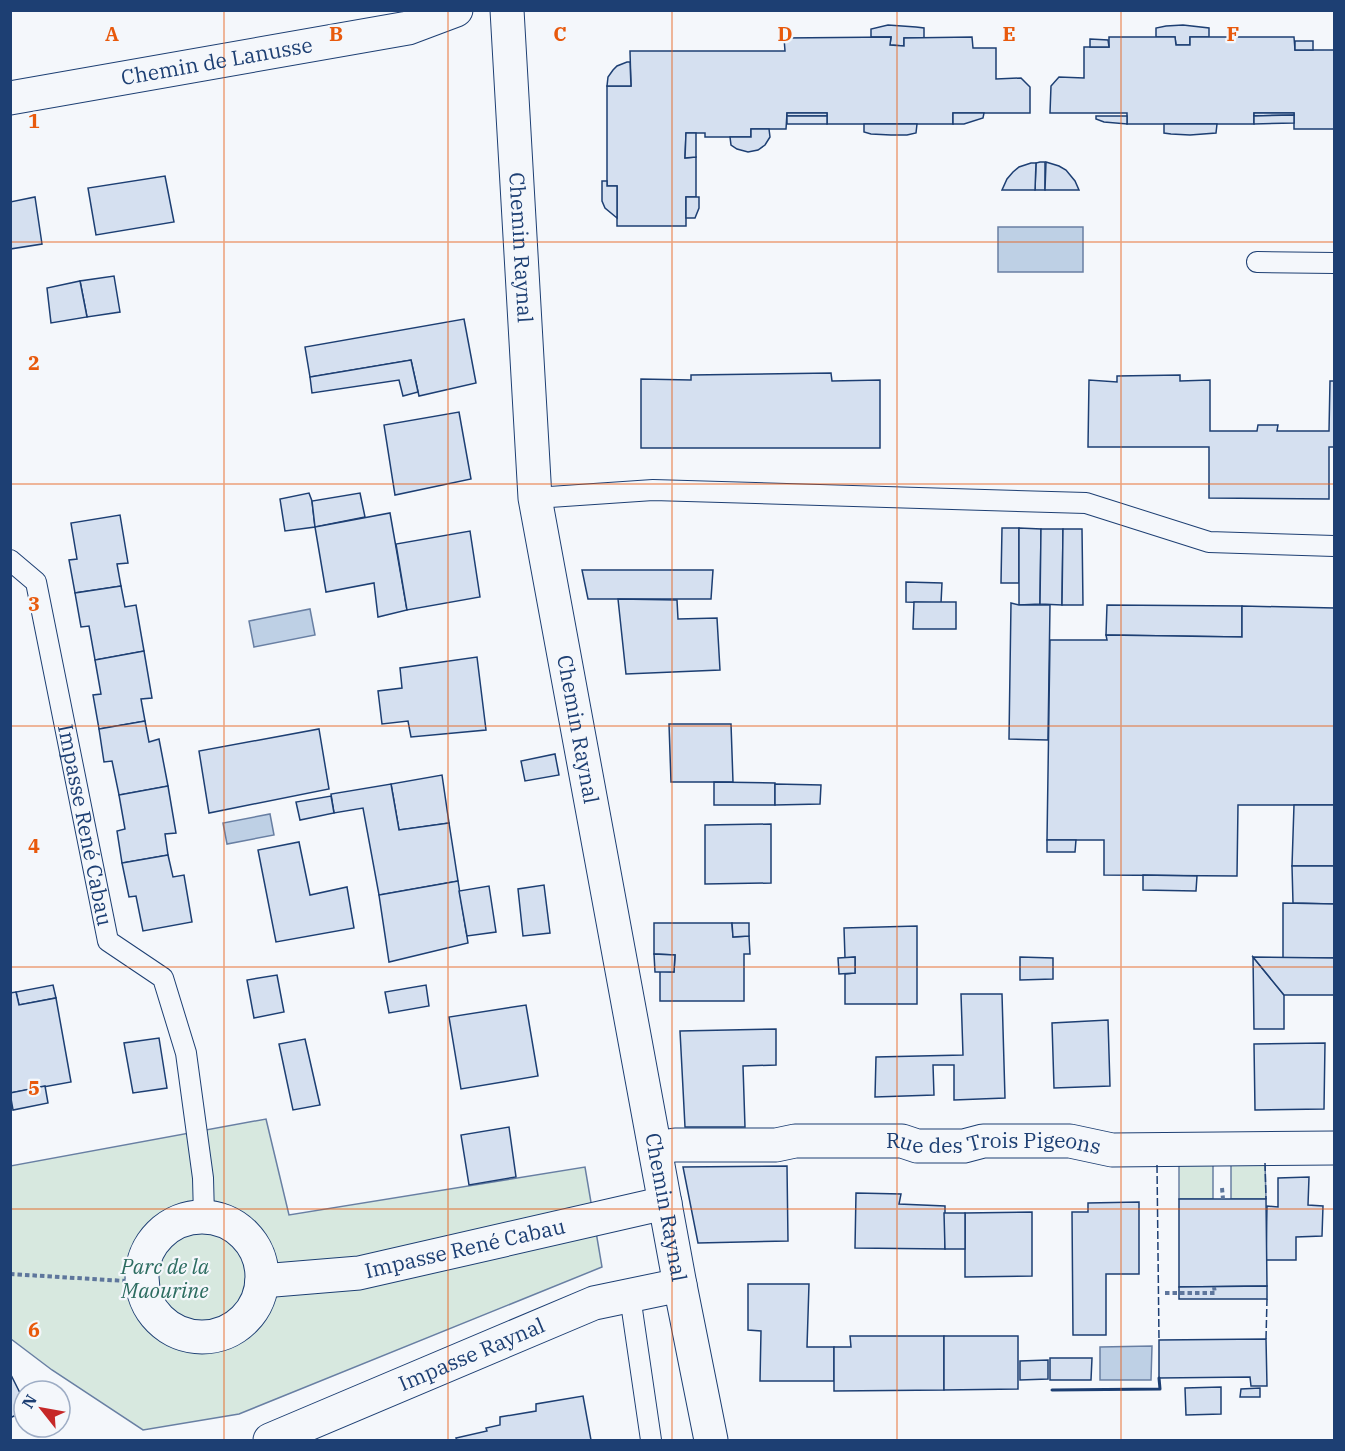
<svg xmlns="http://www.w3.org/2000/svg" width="1345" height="1451" font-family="'IBM Plex Serif',serif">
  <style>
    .green { fill: #d7e8df; stroke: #687fa3; stroke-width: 1.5 }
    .water { fill: #bed0e5; stroke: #687fa3; stroke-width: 1.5 }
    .building { fill: #d5e0f0; stroke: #1d3f73; stroke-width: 1.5 }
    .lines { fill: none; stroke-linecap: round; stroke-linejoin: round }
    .lane-casing { stroke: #1d3f73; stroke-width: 22 }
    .street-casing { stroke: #1d3f73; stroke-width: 35 }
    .path { stroke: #5e769c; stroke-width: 4; stroke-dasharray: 4.5 3; stroke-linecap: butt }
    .lane { stroke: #f4f7fb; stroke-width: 20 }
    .street { stroke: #f4f7fb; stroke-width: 33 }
    .fence { stroke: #1d3f73; stroke-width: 1.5; stroke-dasharray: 8 3; stroke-linecap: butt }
    .wall { stroke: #1d3f73; stroke-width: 3 }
    .grid { fill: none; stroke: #e8590c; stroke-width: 1.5; stroke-opacity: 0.55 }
    .labels { text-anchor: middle; stroke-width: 4.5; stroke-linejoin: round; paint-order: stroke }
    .street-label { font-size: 21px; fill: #1d3f73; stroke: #f4f7fb }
    .park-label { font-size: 21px; font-style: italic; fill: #2c6c60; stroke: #f4f7fb }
    .grid-label { font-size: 20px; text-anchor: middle; font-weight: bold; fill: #e8590c; stroke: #f4f7fb; stroke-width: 4.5; stroke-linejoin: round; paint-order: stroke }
  </style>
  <rect width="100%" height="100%" fill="#f4f7fb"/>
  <!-- green -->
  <g class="green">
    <polygon points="266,1119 289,1215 585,1167 602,1267 239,1414 143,1430 52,1370 11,1339 10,1166"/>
    <polygon points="1213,1163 1213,1199 1179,1199 1179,1164"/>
    <polygon points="1265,1163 1266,1199 1231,1199 1231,1164"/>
  </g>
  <!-- water -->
  <g class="water">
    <rect x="998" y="227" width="85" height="45"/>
    <polygon points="310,609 315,635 254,647 249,621"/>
    <polygon points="270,814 274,835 227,844 223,823"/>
    <polygon points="1152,1346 1151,1380 1100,1380 1100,1347"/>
  </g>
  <!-- building -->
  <g class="building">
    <polygon points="888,25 916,27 924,28 924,38 904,38 904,46 890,45 891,37 871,37 871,29"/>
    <polygon points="1183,25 1209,28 1209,37 1190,37 1190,45 1176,45 1175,37 1156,37 1156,28 1166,26"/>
    <polygon points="891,37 890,45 904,46 904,38 972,37 973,48 996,48 996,79 1021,78 1030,87 1030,113 953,113 953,124 827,124 827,113 787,113 786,129 751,129 751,137 705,137 705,133 686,133 685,158 696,157 696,197 686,197 686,226 617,226 617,186 607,186 607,86 631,86 630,51 785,51 784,38"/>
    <polygon points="1109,37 1175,37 1176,45 1190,45 1190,37 1294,37 1295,50 1334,50 1334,129 1294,129 1294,113 1254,113 1254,124 1127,124 1127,113 1050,113 1051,86 1059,77 1084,78 1084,47 1109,47"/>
    <polygon points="1090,39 1108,40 1109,47 1090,47"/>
    <rect x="1295" y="41" width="18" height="9"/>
    <polygon points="627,62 630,62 631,86 607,86 608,77 613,70 617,66"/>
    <rect x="787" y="113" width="40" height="3"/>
    <polygon points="953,113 984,113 983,118 964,124 953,124"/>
    <polygon points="1254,113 1294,113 1294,115 1254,116"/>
    <polygon points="1294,115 1294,123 1254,124 1254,116"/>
    <rect x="787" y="116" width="40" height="8"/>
    <polygon points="1096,116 1127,116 1127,124 1104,122 1096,119"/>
    <polygon points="864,124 917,124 916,133 907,135 891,135 871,134 864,132"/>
    <polygon points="1164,124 1217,124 1216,133 1190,135 1171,134 1164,133"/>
    <polygon points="751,129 769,129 770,137 765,145 758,150 748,152 737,149 731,145 730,137 751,137"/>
    <polygon points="686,133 696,133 696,157 685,158"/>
    <polygon points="1040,162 1045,162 1045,190 1035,190 1036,163"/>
    <polygon points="1046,162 1059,166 1066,170 1075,181 1079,190 1045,190"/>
    <polygon points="1031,163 1036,163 1035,190 1002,190 1007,179 1013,172 1019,167"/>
    <polygon points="165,176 174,222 96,235 88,188"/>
    <polygon points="602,181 607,181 607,186 617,186 617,218 605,208 602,201"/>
    <polygon points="35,197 42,244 10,249 10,202"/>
    <polygon points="686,197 699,197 699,208 695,218 686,218"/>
    <polygon points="114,276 120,312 87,317 80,281"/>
    <polygon points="80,281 87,317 51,323 47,288"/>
    <polygon points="464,319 476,383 419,396 411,360 310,377 305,347"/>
    <polygon points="411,360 418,392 403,396 399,380 312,393 310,377"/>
    <polygon points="831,373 832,381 880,380 880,448 641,448 641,379 691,380 691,375"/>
    <polygon points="1180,375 1180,381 1210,380 1210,431 1257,431 1258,425 1278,425 1277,431 1329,431 1330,381 1334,381 1334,447 1329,447 1329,499 1209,498 1209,447 1088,447 1089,380 1117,382 1117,376"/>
    <polygon points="459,412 471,479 395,495 384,425"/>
    <polygon points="309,493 312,501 315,527 285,531 280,499"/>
    <polygon points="360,493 365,517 315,527 312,501"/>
    <polygon points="390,513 407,610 378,617 374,583 326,592 315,527"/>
    <polygon points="120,515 128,563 117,564 121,586 75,593 69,560 77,559 71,523"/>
    <polygon points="1002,528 1019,528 1019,583 1001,583"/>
    <polygon points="1019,528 1041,529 1040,604 1019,605"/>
    <polygon points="1041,529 1063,529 1062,605 1040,604"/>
    <polygon points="1063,529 1082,529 1083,605 1062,605"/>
    <polygon points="470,531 480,597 407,610 396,544"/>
    <polygon points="582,570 713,570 711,599 588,599"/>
    <polygon points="906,582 942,583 941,603 906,602"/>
    <polygon points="121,586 125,607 136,605 144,651 95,660 89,626 81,627 75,593"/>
    <polygon points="618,599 677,600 678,619 717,618 720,670 626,674"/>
    <polygon points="914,602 956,602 956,629 913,629"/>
    <polygon points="1011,603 1019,605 1050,605 1048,740 1009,739"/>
    <polygon points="1107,605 1242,606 1242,637 1106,635"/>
    <polygon points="1242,606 1334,608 1334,805 1238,805 1237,876 1104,875 1104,840 1047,840 1050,640 1107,640 1106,635 1242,637"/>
    <polygon points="144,651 152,698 141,699 145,721 99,729 93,695 101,694 95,660"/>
    <polygon points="477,657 486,730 411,737 408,721 382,724 378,691 402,688 400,668"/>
    <polygon points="145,721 149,742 159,739 168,786 119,795 112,761 104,762 99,729"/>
    <polygon points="669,724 731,724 733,782 671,782"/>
    <polygon points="319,729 329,789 209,813 199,751"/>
    <polygon points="555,754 559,775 525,781 521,761"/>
    <polygon points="442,775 449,823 399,830 391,784"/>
    <polygon points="714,782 775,783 775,805 714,805"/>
    <polygon points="391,784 399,830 449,823 458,881 379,895 363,808 334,813 331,794"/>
    <polygon points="775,784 821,785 820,804 775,805"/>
    <polygon points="168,786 176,833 165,834 168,855 122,863 117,831 125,829 119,795"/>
    <polygon points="331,796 334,813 300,820 296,802"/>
    <polygon points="1294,805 1334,805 1334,866 1292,866"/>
    <polygon points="771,824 771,883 705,884 705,825"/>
    <polygon points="1047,840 1076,840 1075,852 1047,852"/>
    <polygon points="299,842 310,895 347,887 354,928 276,942 258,850"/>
    <polygon points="168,855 173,877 184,875 192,922 143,931 136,896 129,897 122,863"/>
    <polygon points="1292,866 1334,866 1334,904 1293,903"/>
    <polygon points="1143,875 1197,876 1196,891 1143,890"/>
    <polygon points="458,881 468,943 389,962 379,895"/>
    <polygon points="544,885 550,933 523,936 518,889"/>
    <polygon points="489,886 496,932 467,936 459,891"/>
    <polygon points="1283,903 1334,904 1334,958 1283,958"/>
    <polygon points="654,923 732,923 733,937 749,936 750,954 744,954 744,1001 660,1001 660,971 674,972 675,955 654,954"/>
    <polygon points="732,923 749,923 749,936 733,937"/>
    <polygon points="917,926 917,1004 845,1004 845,974 855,973 855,957 845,958 844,928"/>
    <polygon points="654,954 675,955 674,972 655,972"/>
    <polygon points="855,957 855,973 839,974 838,958"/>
    <polygon points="1020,957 1053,958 1053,979 1020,980"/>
    <polygon points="1253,957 1284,995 1284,1029 1254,1029"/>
    <polygon points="1253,957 1334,958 1334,995 1284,995"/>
    <polygon points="277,975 284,1012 254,1018 247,980"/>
    <polygon points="53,985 56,998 19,1005 16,992"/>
    <polygon points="426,985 429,1006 389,1013 385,992"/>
    <polygon points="16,992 19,1005 56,998 71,1082 10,1093 10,993"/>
    <polygon points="961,994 1002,994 1005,1098 954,1100 954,1065 933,1065 934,1095 875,1097 876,1057 963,1055"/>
    <polygon points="526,1005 538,1076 461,1089 449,1017"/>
    <polygon points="1108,1020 1110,1086 1054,1088 1052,1023"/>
    <polygon points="776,1029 776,1065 743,1066 745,1127 685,1127 680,1031"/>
    <polygon points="159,1038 167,1088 133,1093 124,1043"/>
    <polygon points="305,1039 320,1105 293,1110 279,1044"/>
    <polygon points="1325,1043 1324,1109 1255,1110 1254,1044"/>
    <polygon points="45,1086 48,1103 13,1110 10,1093"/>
    <polygon points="509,1127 516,1177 469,1185 461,1135"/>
    <polygon points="787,1166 788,1241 698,1243 683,1167"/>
    <polygon points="1309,1177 1308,1205 1323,1206 1322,1236 1296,1237 1296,1260 1266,1260 1267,1206 1278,1207 1278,1178"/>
    <polygon points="856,1193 901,1194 899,1204 945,1206 945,1249 855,1248"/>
    <polygon points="1179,1199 1266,1199 1267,1286 1179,1287"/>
    <polygon points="1139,1202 1139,1274 1106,1274 1106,1335 1073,1335 1072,1212 1088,1212 1088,1203"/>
    <polygon points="1032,1212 1032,1276 965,1277 965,1213"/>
    <polygon points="944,1213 965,1213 965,1249 945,1249"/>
    <polygon points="748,1284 809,1284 807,1347 834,1347 834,1381 760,1381 761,1331 748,1330"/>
    <polygon points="1267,1286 1267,1299 1179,1299 1179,1287"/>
    <polygon points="850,1336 944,1336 944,1390 834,1391 834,1347 851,1347"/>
    <polygon points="944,1336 1018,1336 1018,1389 944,1390"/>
    <polygon points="1266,1339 1267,1386 1251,1386 1250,1377 1159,1378 1159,1340"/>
    <polygon points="1050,1358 1092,1358 1091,1380 1050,1380"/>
    <polygon points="1048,1360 1048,1379 1020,1380 1020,1361"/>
    <polygon points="10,1373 24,1401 24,1411 10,1418"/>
    <polygon points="1221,1387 1221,1414 1186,1415 1185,1388"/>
    <polygon points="1260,1388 1260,1397 1240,1397 1241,1389"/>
    <polygon points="583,1396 591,1440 457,1440 456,1438 487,1431 486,1428 500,1425 500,1417 536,1411 536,1404"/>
  </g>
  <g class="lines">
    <!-- lane casing -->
    <g class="lane-casing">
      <g id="lane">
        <polyline points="1257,262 1334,263"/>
        <polyline points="535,498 653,490 1086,503 1209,542 1334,546"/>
        <path id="s1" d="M10,560L36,582L108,941L163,978L186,1053L203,1178L204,1216"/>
        <polyline points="630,1296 651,1440"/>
      </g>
    </g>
    <!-- street casing -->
    <g class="street-casing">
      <g id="street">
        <path id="s2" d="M507,10L535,498L680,1285L711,1440"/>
        <path id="s3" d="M10,98L408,28L456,10"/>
        <path id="s4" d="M655,1148L675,1145H776L795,1141H902L917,1146H964L983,1141H1070L1112,1150L1334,1148"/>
        <circle cx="202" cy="1277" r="60"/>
        <path id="s5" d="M262,1281L359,1273L665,1203"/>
        <path id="s6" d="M270,1440L594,1303L680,1285"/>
      </g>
    </g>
    <!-- path -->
    <g class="path">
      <polyline points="1222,1188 1223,1199"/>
      <polyline points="10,1274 142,1282"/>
      <polyline points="1165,1293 1215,1293 1214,1287"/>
    </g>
    <!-- lane -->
    <use href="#lane" class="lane"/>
    <!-- street -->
    <use href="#street" class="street"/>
    <!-- fence -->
    <g class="fence">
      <polyline points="1265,1163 1266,1199"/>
      <polyline points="1157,1165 1159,1340"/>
      <polyline points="1266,1339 1267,1299"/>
    </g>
    <!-- wall -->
    <polyline class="wall" points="1052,1390 1160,1389 1159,1378"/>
  </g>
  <!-- grid -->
  <path class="grid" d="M224,10V1440M448,10V1440M672,10V1440M897,10V1440M1121,10V1440M10,242H1334M10,484H1334M10,726H1334M10,967H1334M10,1209H1334"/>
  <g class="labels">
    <!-- street labels -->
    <g class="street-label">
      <text dy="7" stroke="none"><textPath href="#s3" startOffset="210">Chemin de Lanusse</textPath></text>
      <text dy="7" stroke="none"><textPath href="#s2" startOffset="238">Chemin Raynal</textPath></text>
      <text dy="7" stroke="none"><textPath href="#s2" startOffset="724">Chemin Raynal</textPath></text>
      <text dy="7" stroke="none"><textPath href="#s1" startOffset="282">Impasse René Cabau</textPath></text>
      <text dy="7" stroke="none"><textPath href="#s4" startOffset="340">Rue des Trois Pigeons</textPath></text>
      <text dy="7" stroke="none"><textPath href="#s2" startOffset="1210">Chemin Raynal</textPath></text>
      <text dy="7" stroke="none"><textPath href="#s5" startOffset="206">Impasse René Cabau</textPath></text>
      <text dy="7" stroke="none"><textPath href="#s6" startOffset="219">Impasse Raynal</textPath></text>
    </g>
    <!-- park labels -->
    <g class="park-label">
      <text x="165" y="1274">Parc de la<tspan x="165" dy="24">Maourine</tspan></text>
    </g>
  </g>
  <g class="grid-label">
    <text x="112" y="41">A</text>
    <text x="336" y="41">B</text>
    <text x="560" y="41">C</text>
    <text x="785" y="41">D</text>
    <text x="1009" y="41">E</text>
    <text x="1233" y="41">F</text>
    <text x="34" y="128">1</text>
    <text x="34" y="370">2</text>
    <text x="34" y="611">3</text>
    <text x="34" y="853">4</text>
    <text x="34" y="1095">5</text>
    <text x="34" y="1337">6</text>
  </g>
  <!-- border -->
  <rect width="1345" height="1451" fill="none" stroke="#1d3f73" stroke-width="24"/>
  <!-- north arrow -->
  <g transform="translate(42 1409) rotate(301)"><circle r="28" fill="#f4f7fb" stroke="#9eadc5" stroke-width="1.5"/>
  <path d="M0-4.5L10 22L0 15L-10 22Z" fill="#c62828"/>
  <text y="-9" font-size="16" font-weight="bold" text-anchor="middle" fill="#1d3f73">N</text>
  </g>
</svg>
